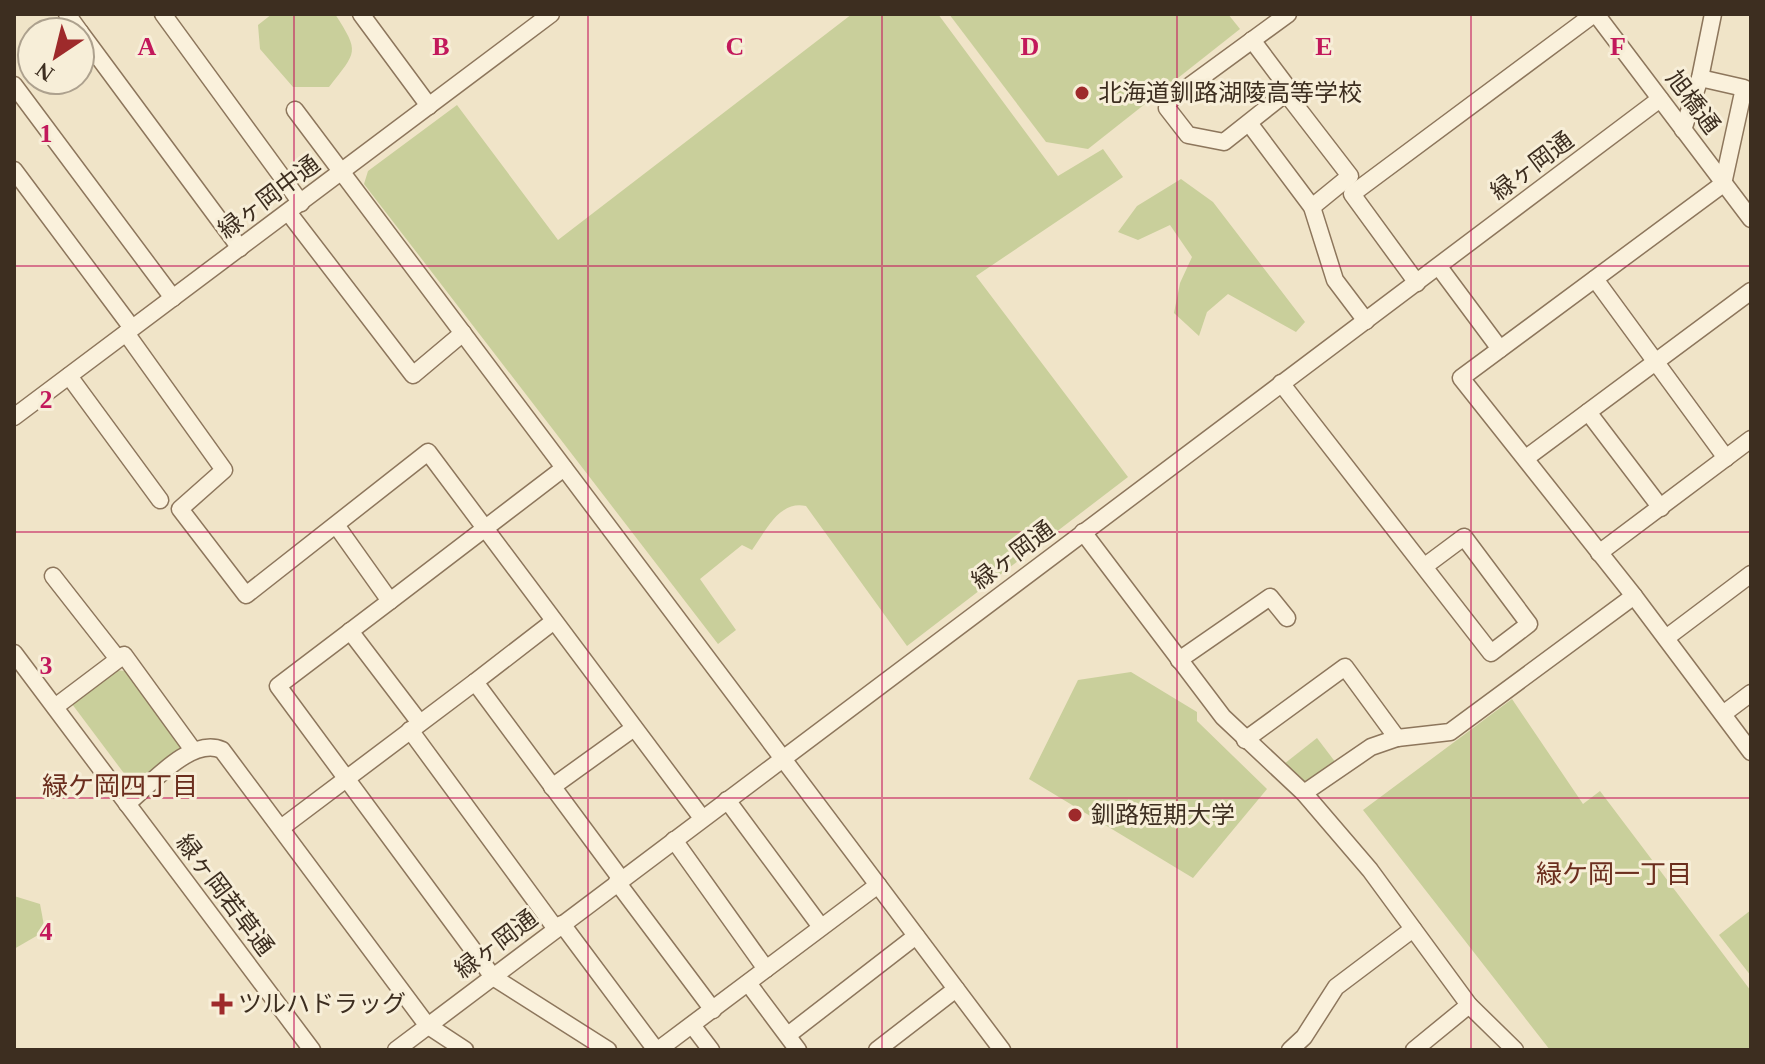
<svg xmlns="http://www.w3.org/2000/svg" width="1765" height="1064" font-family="'Times New Roman','Noto Sans JP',serif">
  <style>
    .green { fill: #c9cf9b }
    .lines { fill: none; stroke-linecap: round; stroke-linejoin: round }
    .minor-casing { stroke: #8d765c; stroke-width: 19 }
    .minor { stroke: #faf1dc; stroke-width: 16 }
    .grid { fill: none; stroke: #c2185b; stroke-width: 2; stroke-opacity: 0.55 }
    .poi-dot { fill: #9e2a2b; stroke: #f7eed8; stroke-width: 3 }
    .labels { text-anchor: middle; stroke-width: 6; stroke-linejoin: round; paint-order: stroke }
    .poi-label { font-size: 24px; fill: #3d2e20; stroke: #f7eed8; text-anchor: start }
    .street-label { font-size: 24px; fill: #3d2e20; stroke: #f7eed8 }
    .neighbourhood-label { font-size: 26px; fill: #6b2e1e; stroke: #f7eed8 }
    .grid-label { font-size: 26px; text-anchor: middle; font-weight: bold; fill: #c2185b; stroke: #f7eed8; stroke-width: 6; stroke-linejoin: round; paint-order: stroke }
  </style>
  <rect width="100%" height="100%" fill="#f0e4c8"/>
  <!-- green -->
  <g class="green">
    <path d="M272,14H335C360,53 357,51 329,87H293L260,49L258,25Z"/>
    <path d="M852,14H938L1058,176L1103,149L1123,177L976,276L1128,477L907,646L806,506C779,500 766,531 752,550L742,545L700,579L736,630L718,644L364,184L368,171L457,105L558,240Z"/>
    <polygon points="949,14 1228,14 1240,29 1088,149 1046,142"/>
    <polygon points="1181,179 1213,202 1305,322 1296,332 1228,294 1207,312 1199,336 1174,313 1180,283 1192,257 1170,225 1138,240 1118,232 1137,206"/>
    <polygon points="116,670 125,671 182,741 180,754 135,788 72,704"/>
    <polygon points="1131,672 1197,712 1197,721 1267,789 1193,878 1029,779 1078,680"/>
    <polygon points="1512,699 1583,804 1600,791 1751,991 1751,1050 1550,1050 1363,810"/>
    <polygon points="1317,738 1336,763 1313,782 1302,781 1284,764"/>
    <polygon points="14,896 40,904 45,931 14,949"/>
    <polygon points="1751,910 1751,976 1719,935"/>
  </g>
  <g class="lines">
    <!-- minor casing -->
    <g class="minor-casing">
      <g id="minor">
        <polyline points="67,14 80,32"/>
        <polyline points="163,14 301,203"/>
        <polyline points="361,14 429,106"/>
        <polyline points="1288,14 1169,101 1167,108 1188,135 1224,142 1286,93 1350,176 1312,207"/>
        <polyline points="1596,14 1751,219"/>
        <polyline points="80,32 240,248"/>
        <polyline points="1252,40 1285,84 1286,93"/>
        <polyline points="1700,78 1744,88 1723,184 1461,378 1634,596 1751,752"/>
        <polyline points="14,85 173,298"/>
        <polyline points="295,110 1002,1050"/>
        <polyline points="1249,123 1312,207 1335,280 1366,321"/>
        <polyline points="1683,130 1700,78 1713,14"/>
        <polyline points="14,170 132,328"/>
        <polyline points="288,212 413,375 463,333"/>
        <polyline points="1439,267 1500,349"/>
        <polyline points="1595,279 1726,458"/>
        <polyline points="1417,283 1352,194 1594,14"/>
        <polyline points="126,333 224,470 180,509 246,595 428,452 702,818"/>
        <polyline points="69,376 160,500"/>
        <polyline points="1281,383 1491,653 1529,624 1464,537 1425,566"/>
        <polyline points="1588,412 1661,508"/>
        <polyline points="14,417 551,14"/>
        <polyline points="1526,458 1751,291"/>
        <polyline points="336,525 390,601 564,468"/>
        <polyline points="1083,532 1223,717 1304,793 1370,870 1469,1005 1515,1050"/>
        <polyline points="1599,553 1751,439"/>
        <polyline points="53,576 118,659"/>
        <polyline points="390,601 278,686 493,977 608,1050"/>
        <polyline points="350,631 420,723"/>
        <polyline points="1666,638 1751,574"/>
        <polyline points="14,653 312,1050"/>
        <polyline points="1179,660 1270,597 1287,618"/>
        <polyline points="475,682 554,621"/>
        <polyline points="55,707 124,655 193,750"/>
        <polyline points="1723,714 1751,693"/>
        <polyline points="410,730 556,929"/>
        <polyline points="1245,740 1345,667 1397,738"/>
        <polyline points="552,787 634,728"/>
        <polyline points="1304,793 1371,747 1397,738 1450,732 1634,596"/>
        <polyline points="727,800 821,927"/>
        <path d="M127,804C150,785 191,736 222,750L427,1025L465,1050"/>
        <polyline points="281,828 475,682 621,879"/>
        <polyline points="674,840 766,969"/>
        <polyline points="617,882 713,1010"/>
        <polyline points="562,924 656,1050"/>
        <polyline points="748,983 798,1050"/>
        <polyline points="692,1025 711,1050"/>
        <polyline points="788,1035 916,936"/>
        <polyline points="396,1050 1660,99"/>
        <polyline points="658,1050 878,885"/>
        <polyline points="877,1050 956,989"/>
        <polyline points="1290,1050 1304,1037 1336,987 1413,929"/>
        <polyline points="1414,1050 1469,1005"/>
      </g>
    </g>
    <!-- minor -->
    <use href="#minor" class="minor"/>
  </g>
  <!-- grid -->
  <path class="grid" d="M294,14V1050M588,14V1050M882,14V1050M1177,14V1050M1471,14V1050M14,266H1751M14,532H1751M14,798H1751"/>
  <!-- markers -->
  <g class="poi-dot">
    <circle cx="1082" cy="93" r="8"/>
    <circle cx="1075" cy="815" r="8"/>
    <path d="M218 992h8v8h8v8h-8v8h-8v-8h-8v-8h8z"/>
  </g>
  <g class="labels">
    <!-- poi labels -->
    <g class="poi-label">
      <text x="1098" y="101">北海道釧路湖陵高等学校</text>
      <text x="1091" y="823">釧路短期大学</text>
      <text x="238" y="1012">ツルハドラッグ</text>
    </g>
    <!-- street labels -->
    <g class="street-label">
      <text transform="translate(1693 102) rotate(53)" y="8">旭橋通</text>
      <text transform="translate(1532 166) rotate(-37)" y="8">緑ヶ岡通</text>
      <text transform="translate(269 197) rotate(-37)" y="8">緑ヶ岡中通</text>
      <text transform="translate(1013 555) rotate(-37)" y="8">緑ヶ岡通</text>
      <text transform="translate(225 895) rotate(53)" y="8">緑ヶ岡若草通</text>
      <text transform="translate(496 944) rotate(-37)" y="8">緑ヶ岡通</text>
    </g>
    <!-- neighbourhood labels -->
    <g class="neighbourhood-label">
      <text x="120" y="795">緑ケ岡四丁目</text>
      <text x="1614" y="883">緑ケ岡一丁目</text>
    </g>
  </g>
  <g class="grid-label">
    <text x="147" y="55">A</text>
    <text x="441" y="55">B</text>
    <text x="735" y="55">C</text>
    <text x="1030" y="55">D</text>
    <text x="1324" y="55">E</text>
    <text x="1618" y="55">F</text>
    <text x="46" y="142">1</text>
    <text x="46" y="408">2</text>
    <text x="46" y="674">3</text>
    <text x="46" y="940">4</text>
  </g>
  <!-- border -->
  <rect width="1765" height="1064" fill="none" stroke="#3d2e20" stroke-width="32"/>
  <!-- north arrow -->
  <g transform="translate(56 56) rotate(215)"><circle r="38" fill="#f7eed8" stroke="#ada18e" stroke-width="2"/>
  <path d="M0-6L14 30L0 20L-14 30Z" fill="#9e2a2b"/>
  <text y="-12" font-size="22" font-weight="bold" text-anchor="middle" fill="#3d2e20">N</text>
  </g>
</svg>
